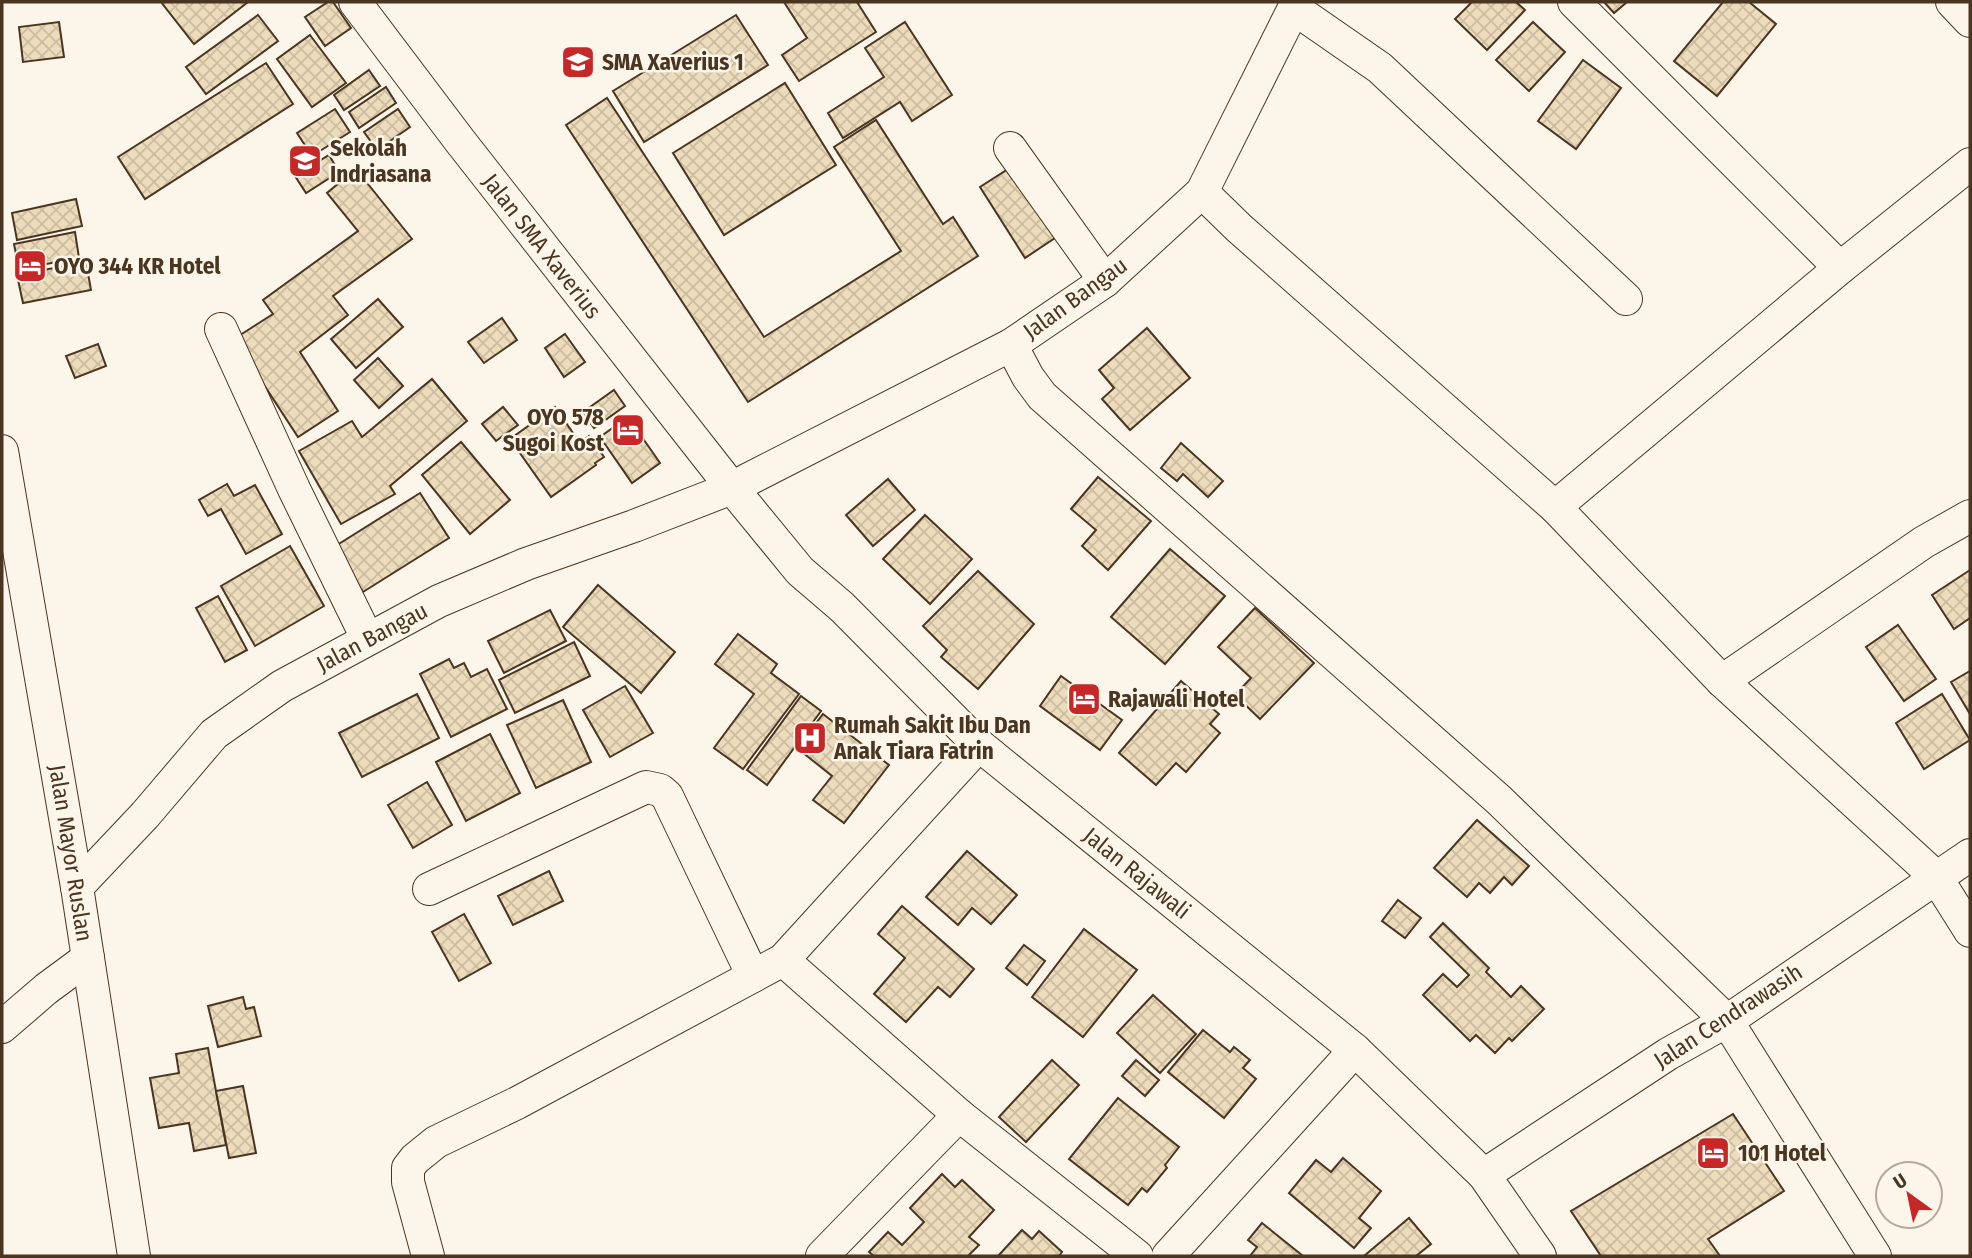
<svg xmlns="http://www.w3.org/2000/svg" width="1972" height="1258" font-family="'Fira Sans Condensed',sans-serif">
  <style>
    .building { fill: url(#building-cross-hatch); stroke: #4a3520; stroke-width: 2 }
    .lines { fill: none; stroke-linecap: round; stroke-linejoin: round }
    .minor-casing { stroke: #4a3520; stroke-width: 34 }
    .minor { stroke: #fbf6e9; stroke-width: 32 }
    .labels { text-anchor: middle; stroke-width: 5; stroke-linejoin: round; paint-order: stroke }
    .poi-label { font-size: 23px; font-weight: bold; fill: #4a3520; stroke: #fbf6e9; text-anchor: start }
    .street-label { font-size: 23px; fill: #4a3520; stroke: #fbf6e9 }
  </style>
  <defs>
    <pattern id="building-cross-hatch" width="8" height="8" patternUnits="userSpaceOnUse" patternTransform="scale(1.75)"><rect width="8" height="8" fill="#ecdcbc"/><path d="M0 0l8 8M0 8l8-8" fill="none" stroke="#ccbda1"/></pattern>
  </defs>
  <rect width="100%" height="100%" fill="#fbf6e9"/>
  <!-- building -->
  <g class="building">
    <polygon points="161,2 248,2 194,44"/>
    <polygon points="328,2 333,2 351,28 325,46 305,17"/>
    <polygon points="784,2 857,2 876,32 799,81 782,55 807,38"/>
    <polygon points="1472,2 1516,2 1525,10 1487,50 1455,19"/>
    <polygon points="1604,2 1627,2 1614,13"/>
    <polygon points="1723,2 1749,2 1776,24 1717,96 1674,61"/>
    <polygon points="258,15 278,41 206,94 186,67"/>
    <polygon points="736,15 768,65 644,142 613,91"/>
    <polygon points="59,22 64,57 23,62 19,27"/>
    <polygon points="905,22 952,95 912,121 900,102 843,138 828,113 884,77 865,48"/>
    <polygon points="1533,22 1565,52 1529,91 1496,60"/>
    <polygon points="310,35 346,83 312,107 277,59"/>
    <polygon points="1583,60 1621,88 1576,149 1538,121"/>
    <polygon points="266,63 293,104 145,199 118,157"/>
    <polygon points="369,70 380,86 344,110 334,95"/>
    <polygon points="785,83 836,165 724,235 673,153"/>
    <polygon points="386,87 396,103 359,128 349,112"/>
    <polygon points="607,98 764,337 901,251 834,147 876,120 943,224 953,217 978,256 748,402 566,125"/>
    <polygon points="335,109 350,132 312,156 297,133"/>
    <polygon points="398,109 410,127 377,150 364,132"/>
    <polygon points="329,155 339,172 306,193 295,176"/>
    <polygon points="1016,164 1061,234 1025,258 980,187"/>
    <polygon points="356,169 412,239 333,296 348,315 300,352 338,411 298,437 234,339 273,314 263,300 358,231 327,193"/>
    <polygon points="76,199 82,226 17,240 12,213"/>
    <polygon points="75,232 79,258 19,269 14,244"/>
    <polygon points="86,262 91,290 23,303 17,275"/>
    <polygon points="378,299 403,327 356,368 331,339"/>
    <polygon points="502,318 517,340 484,363 468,342"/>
    <polygon points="1147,328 1190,378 1130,430 1102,399 1114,388 1099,370"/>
    <polygon points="565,334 585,362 564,377 545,348"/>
    <polygon points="98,344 106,366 75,378 66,356"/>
    <polygon points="378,358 403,386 379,408 354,380"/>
    <polygon points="432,379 467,421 390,486 395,494 341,524 299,451 352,421 362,437"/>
    <polygon points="614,390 625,406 594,428 583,412"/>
    <polygon points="503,407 518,425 496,441 482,424"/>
    <polygon points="555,407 580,443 589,436 604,457 595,463 596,465 551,497 510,439"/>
    <polygon points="628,417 660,463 632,483 600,437"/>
    <polygon points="461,442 510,500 470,534 422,475"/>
    <polygon points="1181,443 1223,481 1208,497 1183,474 1177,481 1161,468"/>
    <polygon points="1098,477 1151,521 1108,570 1082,546 1096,530 1071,509"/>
    <polygon points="888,479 915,510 873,546 846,515"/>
    <polygon points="227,484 234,496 255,485 282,534 246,554 221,509 208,516 199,500"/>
    <polygon points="420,493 449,538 363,592 334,547"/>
    <polygon points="925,515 972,559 930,604 883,559"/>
    <polygon points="290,546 324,606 255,646 221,586"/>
    <polygon points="1170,549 1225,596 1165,664 1111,617"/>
    <polygon points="1970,570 1970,618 1954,629 1932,595"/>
    <polygon points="978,571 1034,624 978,689 941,657 947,650 923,626"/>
    <polygon points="598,585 675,652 641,693 563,627"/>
    <polygon points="218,596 247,650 225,662 196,608"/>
    <polygon points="1255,608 1314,663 1260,719 1235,695 1251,678 1218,647"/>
    <polygon points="550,610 566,641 504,673 488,641"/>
    <polygon points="1898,625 1936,679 1904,701 1866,647"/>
    <polygon points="738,634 777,664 771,673 799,694 743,769 714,748 754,694 715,664"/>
    <polygon points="574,642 590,676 515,713 499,680"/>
    <polygon points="449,659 454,668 464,663 471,677 487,669 507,709 451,737 420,674"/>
    <polygon points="1970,671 1970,714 1951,682"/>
    <polygon points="1061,676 1122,720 1100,750 1040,706"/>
    <polygon points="1181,681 1219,714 1210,724 1220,733 1186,772 1176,763 1156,785 1119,753"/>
    <polygon points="625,686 653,733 610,757 583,710"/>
    <polygon points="417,694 439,738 362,777 339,733"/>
    <polygon points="1942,694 1970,740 1924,769 1896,723"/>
    <polygon points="801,696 821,711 767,785 747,770"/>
    <polygon points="563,700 591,762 536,788 507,725"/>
    <polygon points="823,714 889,765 844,823 813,800 832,776 797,748"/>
    <polygon points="490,734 520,793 466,821 436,762"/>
    <polygon points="427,782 452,825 413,848 388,805"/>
    <polygon points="1477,820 1529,866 1512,885 1504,877 1490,893 1479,883 1467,897 1434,868"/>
    <polygon points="967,851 1017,895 991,924 972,908 958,925 926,897"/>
    <polygon points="549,871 563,901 513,925 498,896"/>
    <polygon points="1398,900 1421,918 1405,938 1382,921"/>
    <polygon points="902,906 974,969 950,997 938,987 906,1022 874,994 905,958 878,934"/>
    <polygon points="464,914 491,963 459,981 432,932"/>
    <polygon points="1443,923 1489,968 1486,972 1511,997 1521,986 1544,1009 1512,1041 1509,1038 1495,1053 1476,1035 1470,1041 1423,995 1443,974 1457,987 1469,975 1430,937"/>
    <polygon points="1084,929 1137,970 1083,1037 1032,997"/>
    <polygon points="1024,945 1045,961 1027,985 1006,968"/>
    <polygon points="1153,995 1196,1034 1160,1073 1117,1033"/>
    <polygon points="243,997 246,1009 254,1007 261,1036 218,1047 208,1006"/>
    <polygon points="1203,1030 1230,1052 1234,1047 1250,1060 1243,1068 1256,1079 1224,1118 1168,1072"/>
    <polygon points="208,1048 226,1145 194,1151 189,1123 159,1128 150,1078 179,1073 176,1054"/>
    <polygon points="1052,1060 1079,1085 1026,1142 999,1117"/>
    <polygon points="1136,1060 1159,1080 1145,1096 1122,1076"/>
    <polygon points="243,1086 256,1153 229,1158 216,1091"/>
    <polygon points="1118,1098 1179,1147 1165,1165 1167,1168 1147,1192 1142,1188 1128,1205 1069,1159"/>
    <polygon points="1733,1114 1784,1191 1708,1239 1720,1256 1601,1256 1571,1211"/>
    <polygon points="1343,1158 1381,1191 1359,1218 1371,1228 1354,1248 1289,1193 1316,1160 1331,1172"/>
    <polygon points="942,1174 955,1187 962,1180 994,1210 969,1237 979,1245 968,1256 874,1256 869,1252 888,1232 902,1245 924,1222 910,1208"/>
    <polygon points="1409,1218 1431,1244 1416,1256 1364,1256"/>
    <polygon points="1262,1223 1303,1256 1250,1256 1257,1247 1248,1240"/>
    <polygon points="1022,1230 1032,1239 1039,1231 1062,1252 1059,1256 998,1256"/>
  </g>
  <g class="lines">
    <!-- minor casing -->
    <g class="minor-casing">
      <g id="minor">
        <polyline points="355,2 460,141 732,488 800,571 842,607 979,745 1355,1050 1484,1175 1540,1256"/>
        <polyline points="1952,2 1970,21"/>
        <polyline points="1295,9 1380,68 1626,299"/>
        <polyline points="1010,148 1105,281"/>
        <polyline points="1202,192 1239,228 1555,507 1722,681 1936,877 1970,931"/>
        <polyline points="1840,268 1970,164"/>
        <polyline points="221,329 294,489 367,638"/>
        <polyline points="1011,345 1028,377 1042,396 1499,800 1727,1021 1875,1256"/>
        <polyline points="2,451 77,887 134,1256"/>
        <polyline points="745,481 1011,345 1105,281 1202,192 1297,2"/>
        <polyline points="1555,507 1840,268 1574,2"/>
        <polyline points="1722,681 1924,542 1970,516"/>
        <polyline points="77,887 145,815 214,734 282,686 439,601 526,564 634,526 732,488"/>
        <polyline points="429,889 646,787 660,790 667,796 753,976"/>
        <polyline points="783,960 959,1115"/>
        <polyline points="2,1027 46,989 88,958"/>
        <polyline points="1484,1175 1668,1054 1727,1021 1970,855"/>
        <polyline points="428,1256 408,1182 408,1168 415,1159 436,1142 517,1103 783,960 979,745"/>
        <polyline points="822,1256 959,1115 1137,1256"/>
        <polyline points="1168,1256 1355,1050"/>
      </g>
    </g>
    <!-- minor -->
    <use href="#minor" class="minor"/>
  </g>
  <!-- icons -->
  <defs>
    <g id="school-square" transform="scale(1.75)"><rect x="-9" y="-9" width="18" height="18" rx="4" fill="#c62828" stroke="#fbf6e9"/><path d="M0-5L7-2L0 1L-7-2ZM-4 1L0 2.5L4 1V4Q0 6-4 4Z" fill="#fff"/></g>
    <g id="hotel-square" transform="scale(1.75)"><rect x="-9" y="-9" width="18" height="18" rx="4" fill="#c62828" stroke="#fbf6e9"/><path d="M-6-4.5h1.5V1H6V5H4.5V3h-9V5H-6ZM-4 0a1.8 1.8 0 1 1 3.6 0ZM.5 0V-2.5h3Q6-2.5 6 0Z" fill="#fff"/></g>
    <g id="hospital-square" transform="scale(1.75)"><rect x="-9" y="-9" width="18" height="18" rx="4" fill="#c62828" stroke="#fbf6e9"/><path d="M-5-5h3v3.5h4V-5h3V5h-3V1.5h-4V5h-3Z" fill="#fff"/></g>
  </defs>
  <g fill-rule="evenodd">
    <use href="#school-square" x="578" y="62"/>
    <use href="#school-square" x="305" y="161"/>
    <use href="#hotel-square" x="30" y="266"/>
    <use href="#hotel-square" x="628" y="430"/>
    <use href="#hotel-square" x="1084" y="699"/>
    <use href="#hospital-square" x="810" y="738"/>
    <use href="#hotel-square" x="1713" y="1153"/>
  </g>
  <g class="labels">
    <!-- poi labels -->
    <g class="poi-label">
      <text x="602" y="70">SMA Xaverius 1</text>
      <text x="330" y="156">Sekolah<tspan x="330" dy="26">Indriasana</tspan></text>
      <text x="54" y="274">OYO 344 KR Hotel</text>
      <text x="604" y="425" text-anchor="end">OYO 578<tspan x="604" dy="26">Sugoi Kost</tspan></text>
      <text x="1108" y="707">Rajawali Hotel</text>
      <text x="834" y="733">Rumah Sakit Ibu Dan<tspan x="834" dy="26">Anak Tiara Fatrin</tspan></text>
      <text x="1738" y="1161">101 Hotel</text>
    </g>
    <!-- street labels -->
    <g class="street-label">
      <text transform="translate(542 246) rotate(52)" y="8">Jalan SMA Xaverius</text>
      <text transform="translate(1075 298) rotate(-36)" y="8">Jalan Bangau</text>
      <text transform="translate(372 637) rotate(-28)" y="8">Jalan Bangau</text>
      <text transform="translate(71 853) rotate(81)" y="8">Jalan Mayor Ruslan</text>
      <text transform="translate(1137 873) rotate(39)" y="8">Jalan Rajawali</text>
      <text transform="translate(1728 1016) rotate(-33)" y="8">Jalan Cendrawasih</text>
    </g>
  </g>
  <!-- border -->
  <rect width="1972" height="1258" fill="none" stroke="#4a3520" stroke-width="7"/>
  <!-- north arrow -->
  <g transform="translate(1909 1195) rotate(327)"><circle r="33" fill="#fbf6e9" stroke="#b4a999" stroke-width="2"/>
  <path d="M0-5L12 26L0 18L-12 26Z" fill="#c62828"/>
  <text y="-10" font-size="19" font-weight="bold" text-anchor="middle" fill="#4a3520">U</text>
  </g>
</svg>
